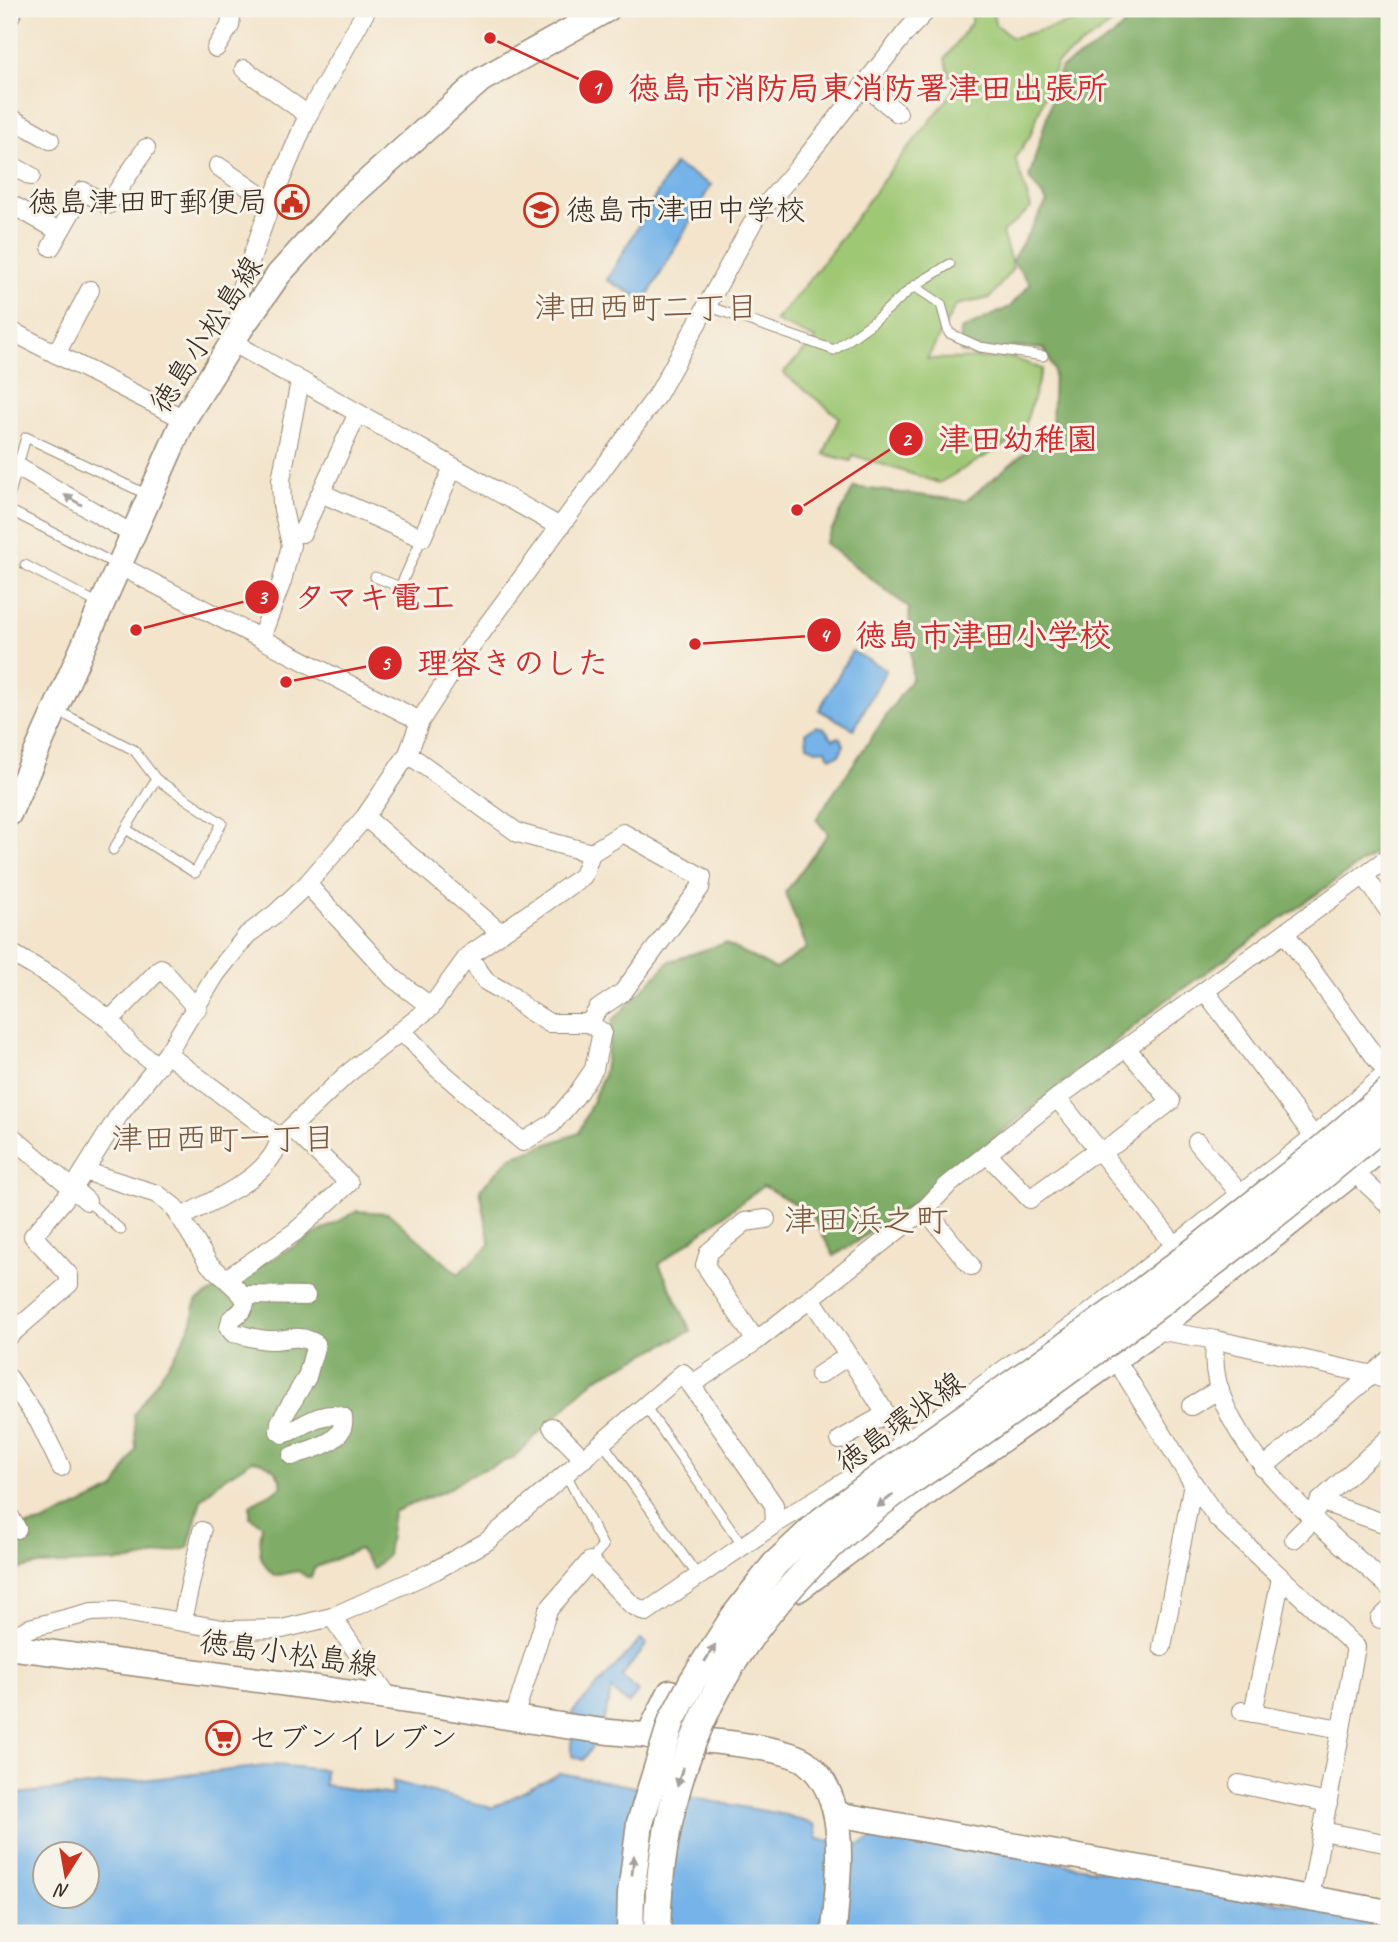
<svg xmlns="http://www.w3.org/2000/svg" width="1398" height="1942" font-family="Caveat,'Klee One',sans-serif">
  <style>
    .green { fill: #9fc874; stroke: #6d7949; stroke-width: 2 }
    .forest { fill: #7fac66; stroke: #5d6b42; stroke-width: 2 }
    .water { fill: #75b3e8; stroke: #586e83; stroke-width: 2; fill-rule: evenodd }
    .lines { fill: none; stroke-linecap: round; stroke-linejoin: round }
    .lane-casing { stroke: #978774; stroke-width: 11 }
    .street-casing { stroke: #978774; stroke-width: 20 }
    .secondary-casing { stroke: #978774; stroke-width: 27 }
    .lane { stroke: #fff; stroke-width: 9 }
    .street { stroke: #fff; stroke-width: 18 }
    .secondary { stroke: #fff; stroke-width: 24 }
    .primary-bridge-casing { stroke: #978774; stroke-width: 29; stroke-linecap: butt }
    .primary-bridge { stroke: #fff; stroke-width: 26 }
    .oneway { fill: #a79f9a }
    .labels { text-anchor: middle; stroke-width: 6; stroke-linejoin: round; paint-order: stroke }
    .poi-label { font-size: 30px; fill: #3b2a1e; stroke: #f7f3e8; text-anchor: start }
    .street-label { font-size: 30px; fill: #3b2a1e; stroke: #f7f3e8 }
    .neighbourhood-label { font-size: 32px; fill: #7b573c; stroke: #f7f3e8 }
    .quarter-label { font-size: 33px; fill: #7b573c; stroke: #f7f3e8 }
    .leader { fill: none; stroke: #d62828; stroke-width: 2.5 }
    .callout-dot { fill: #d62828; stroke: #f7f3e8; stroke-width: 2.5 }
    .mark-label { font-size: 21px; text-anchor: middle; font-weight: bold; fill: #fff }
    .callout-label { font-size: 32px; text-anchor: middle; font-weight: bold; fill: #d62828; stroke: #f7f3e8; stroke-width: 6; stroke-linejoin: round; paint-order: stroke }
  </style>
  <rect width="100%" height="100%" fill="#f7f3e8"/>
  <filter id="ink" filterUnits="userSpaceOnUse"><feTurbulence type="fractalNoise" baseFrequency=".0143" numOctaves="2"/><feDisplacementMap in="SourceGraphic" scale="14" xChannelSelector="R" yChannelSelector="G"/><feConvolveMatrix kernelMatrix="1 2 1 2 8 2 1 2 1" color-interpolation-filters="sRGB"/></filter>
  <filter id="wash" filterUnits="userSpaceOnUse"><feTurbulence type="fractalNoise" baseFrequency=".00686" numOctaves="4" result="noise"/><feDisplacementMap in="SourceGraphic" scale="28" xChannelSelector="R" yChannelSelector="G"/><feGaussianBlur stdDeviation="1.57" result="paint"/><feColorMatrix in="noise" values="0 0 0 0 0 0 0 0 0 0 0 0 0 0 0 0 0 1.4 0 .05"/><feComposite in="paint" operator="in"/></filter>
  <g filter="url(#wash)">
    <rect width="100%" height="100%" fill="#f3e4cb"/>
    <!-- green -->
    <path class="green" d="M973,9H993L995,24L1012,38L1087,18L1097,9H1127L1110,25L1057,63L1030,136L1015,158L1031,208L1002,233L1013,268L990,298L956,305L927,359L1014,358L1042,369L1022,435L939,483L853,455L851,461L824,454L839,417L783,373L816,339L775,321C816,275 850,225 887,175C909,146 933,120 954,90L945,59L971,23Z"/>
    <!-- forest -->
    <path class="forest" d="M1141,9H1389V843L1164,1002L909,1207L834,1256L811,1213L763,1186L659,1264L691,1331L595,1379L513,1458L470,1475L447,1490L393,1512L387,1556L373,1569L359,1549L314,1568L311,1577H307L298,1571L275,1576C256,1559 259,1549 262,1525L250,1517V1505C259,1498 276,1494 282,1485C278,1470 269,1463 253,1460L220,1481L201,1500L188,1548L131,1561L38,1565L9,1572V1529L42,1523L115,1489L136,1449L134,1414L178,1350L192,1322L196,1301L357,1211L388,1213L458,1274L490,1245L480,1189L511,1157L579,1133L603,1076L613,1020L670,961L725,943L775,969L807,948L785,893L828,834L816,819L912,678L909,608L825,543L854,487L966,501L1052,430L1054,370L1044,349L1015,347L977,356L960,352L961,330L1010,307L1030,284L1012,260L1047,202L1029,178L1061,68L1111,38Z"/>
    <!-- water -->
    <g class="water">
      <polygon points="674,164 711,185 645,301 607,280"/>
      <polygon points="852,651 886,670 854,729 819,710"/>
      <polygon points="816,726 824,728 833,739 838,737 841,739 844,745 839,755 832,757 828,755 826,749 816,750 807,745 806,732"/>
      <path d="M641,1639L647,1644L622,1676L638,1692L628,1704L611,1689C607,1714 598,1740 583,1760L572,1756V1713Z"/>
      <path d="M275,1765L325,1770L324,1785L393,1795L392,1781L492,1808L560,1773L786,1815L815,1825L818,1839L859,1845L886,1832L1389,1922V1933H9V1795ZM46,1854H88V1896H46Z"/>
    </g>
  </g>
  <g filter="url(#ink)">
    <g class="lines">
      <!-- lane casing -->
      <g class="lane-casing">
        <g id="lane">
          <polyline points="914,286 950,264"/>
          <polyline points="707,306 834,350 872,323 914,286 941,304 949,333 980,347 1043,356"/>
          <polyline points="9,497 26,437 148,495"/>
          <polyline points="9,510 117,565"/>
          <polyline points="25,565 99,604"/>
          <polyline points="375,577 400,587 422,538"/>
          <polyline points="56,710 134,750 156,779 222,823 195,873 126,829"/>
          <polyline points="113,850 156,779"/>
          <polyline points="87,1201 121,1230"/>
          <polyline points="645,1406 743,1546"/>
          <polyline points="603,1443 698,1576"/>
          <polyline points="566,1474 603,1546 590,1561"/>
        </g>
      </g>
      <!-- street casing -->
      <g class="street-casing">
        <g id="street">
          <polyline points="9,18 14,9"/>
          <polyline points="216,48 230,26 232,9"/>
          <polyline points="244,69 308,115"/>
          <polyline points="864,85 898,113"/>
          <polyline points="9,117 50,140"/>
          <polyline points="9,164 31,176"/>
          <polyline points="218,166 271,203"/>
          <polyline points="9,203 59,231"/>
          <polyline points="51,247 83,191 108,205 146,148"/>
          <polyline points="9,330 184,419"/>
          <polyline points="240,330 239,293 271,203 308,115 367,9"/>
          <polyline points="232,342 560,527"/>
          <polyline points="56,354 90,290"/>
          <polyline points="9,462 132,534"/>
          <polyline points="321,493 422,538 453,467"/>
          <polyline points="302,533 358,413"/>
          <polyline points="118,565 420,721"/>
          <polyline points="261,638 282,581 291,545 282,505 281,480 300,381"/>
          <polyline points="408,754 518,833 591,853 623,833 702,877 700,888 623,992 598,1009 589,1023 549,1023 525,1008 512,996 487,982 468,956"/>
          <polyline points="365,817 501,933"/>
          <polyline points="1364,875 1389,911"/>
          <polyline points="307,884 393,978 431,1007"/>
          <polyline points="1285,933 1389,1076"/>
          <polyline points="9,952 54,978 110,1020 131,1046 158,1066"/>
          <polyline points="1205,991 1320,1145"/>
          <polyline points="110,1020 161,968 197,1009"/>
          <polyline points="399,1032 411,1040 437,1068 523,1142 552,1124 575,1097 594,1069 602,1032 589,1023"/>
          <polyline points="167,1054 280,1138 346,1075 431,1007 468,956 583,876 591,853"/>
          <polyline points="1057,1098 1182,1254"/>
          <polyline points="9,1134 87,1201"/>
          <polyline points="1197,1142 1240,1194"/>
          <polyline points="987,1154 1030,1199 1087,1157 1115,1144 1171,1101 1126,1048"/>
          <polyline points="84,1171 157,1194 174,1207 209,1264 226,1279 295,1232 349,1183 292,1128"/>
          <polyline points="1354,1172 1389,1205"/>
          <polyline points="925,1209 971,1266"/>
          <path d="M180,1218C212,1200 271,1178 280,1138"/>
          <path d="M226,1279C242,1294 257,1303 231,1319L229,1328L233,1333C245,1335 260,1341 272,1340C288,1340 300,1333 316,1344L307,1377L280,1422L279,1431L283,1434L289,1432C306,1424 324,1410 343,1417C347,1443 310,1449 292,1456"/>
          <polyline points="244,1295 306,1296"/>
          <polyline points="811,1298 910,1451"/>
          <polyline points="1156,1330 1216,1340 1373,1375 1389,1381"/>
          <polyline points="9,1336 69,1284 69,1275 33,1236 73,1189 119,1115 167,1054 216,974 247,935 275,914 307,884 365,817 408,754 420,721 448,678 658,394 757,215 797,169 907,31 928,9"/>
          <path d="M1216,1340C1198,1432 1328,1531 1389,1587"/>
          <polyline points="756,1341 705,1265 709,1252 745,1222 766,1219"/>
          <polyline points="1110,1350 1193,1483 1218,1519 1356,1647 1310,1898"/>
          <polyline points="819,1375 848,1356"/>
          <polyline points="9,1378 39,1422 61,1467"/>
          <polyline points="691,1385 756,1341 925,1209 947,1186 1057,1098 1389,857"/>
          <polyline points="1191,1406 1220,1389"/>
          <polyline points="552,1427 584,1459"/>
          <polyline points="840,1440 886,1414"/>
          <polyline points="1263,1468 1389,1360"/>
          <polyline points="1320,1501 1389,1525"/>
          <polyline points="9,1515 17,1529"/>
          <polyline points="1312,1517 1320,1501 1389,1438"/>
          <polyline points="775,1524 876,1463 1013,1363 1051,1341 1087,1315 1313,1137 1389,1071"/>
          <polyline points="1294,1539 1314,1519"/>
          <polyline points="332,1617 390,1699"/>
          <polyline points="1380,1619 1389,1610"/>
          <polyline points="182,1621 202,1531"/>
          <polyline points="9,1638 30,1628 92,1612 117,1611 229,1630 282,1629 332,1617 436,1570 486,1542 683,1373 774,1505 775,1524 646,1612 632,1605 590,1561 548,1610 514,1717"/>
          <polyline points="1162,1647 1193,1483"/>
          <polyline points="1242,1711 1341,1729"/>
          <polyline points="1253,1713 1281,1578"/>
          <polyline points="1239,1784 1328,1803"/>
          <polyline points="1322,1831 1389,1844"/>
        </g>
      </g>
      <!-- secondary casing -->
      <g class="secondary-casing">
        <g id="secondary">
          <polyline points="9,814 184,419 240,330 279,274 345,201 481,80 608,9"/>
          <polyline points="799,1589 934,1488 1156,1330 1354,1172 1389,1141"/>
          <path d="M9,1647C137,1664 265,1680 393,1699C463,1709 532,1722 602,1731C644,1737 778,1741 806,1762C853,1799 837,1881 834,1933"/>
          <polyline points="648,1736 670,1692 694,1702 702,1697"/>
          <polyline points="836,1814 1389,1912"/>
        </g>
      </g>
      <!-- lane -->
      <use href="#lane" class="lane"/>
      <!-- street -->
      <use href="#street" class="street"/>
      <!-- secondary -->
      <use href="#secondary" class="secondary"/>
      <!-- primary-bridge casing -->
      <g class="primary-bridge-casing">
        <g id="primary-bridge">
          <polyline points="630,1933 631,1894 640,1823 672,1720 693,1680 733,1618 775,1564 821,1521 883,1475 1131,1299 1199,1247 1313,1156 1389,1091"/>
          <path d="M657,1933C660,1760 728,1632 859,1521C888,1496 920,1475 952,1454C994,1424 1036,1395 1078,1364C1185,1287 1289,1206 1389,1121"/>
        </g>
      </g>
      <!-- primary-bridge -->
      <use href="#primary-bridge" class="primary-bridge"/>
    </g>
    <!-- one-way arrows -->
    <defs><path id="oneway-solid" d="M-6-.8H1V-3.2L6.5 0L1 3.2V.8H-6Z" transform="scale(1.75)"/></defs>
    <g class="oneway">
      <use href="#oneway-solid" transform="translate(73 500) rotate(-150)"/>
      <use href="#oneway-solid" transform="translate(885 1501) rotate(142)"/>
      <use href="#oneway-solid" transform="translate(710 1653) rotate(-58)"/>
      <use href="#oneway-solid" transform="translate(680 1777) rotate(106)"/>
      <use href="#oneway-solid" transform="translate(633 1865) rotate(-84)"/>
    </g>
  </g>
  <!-- icons -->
  <defs>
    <g id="civic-ring" transform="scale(1.75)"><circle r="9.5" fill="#f7f3e8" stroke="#c8321e" stroke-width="1.5"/><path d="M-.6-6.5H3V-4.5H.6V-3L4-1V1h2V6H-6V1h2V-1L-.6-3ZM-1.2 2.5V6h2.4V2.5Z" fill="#c8321e"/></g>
    <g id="school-ring" transform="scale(1.75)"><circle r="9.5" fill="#f7f3e8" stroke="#c8321e" stroke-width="1.5"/><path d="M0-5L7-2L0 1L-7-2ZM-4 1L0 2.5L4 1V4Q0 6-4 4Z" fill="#c8321e"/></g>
    <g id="supermarket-ring" transform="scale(1.75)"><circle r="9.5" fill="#f7f3e8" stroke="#c8321e" stroke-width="1.5"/><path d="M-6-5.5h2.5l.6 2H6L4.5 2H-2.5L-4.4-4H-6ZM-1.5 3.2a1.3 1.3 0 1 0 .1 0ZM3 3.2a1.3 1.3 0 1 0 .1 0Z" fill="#c8321e"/></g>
  </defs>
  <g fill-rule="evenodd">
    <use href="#civic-ring" x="292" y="202"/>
    <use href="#school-ring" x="541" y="210"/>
    <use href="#supermarket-ring" x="223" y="1738"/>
  </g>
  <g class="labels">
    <!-- poi labels -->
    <g class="poi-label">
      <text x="268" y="212" text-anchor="end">徳島津田町郵便局</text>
      <text x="566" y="220">徳島市津田中学校</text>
      <text x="248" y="1748">セブンイレブン</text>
    </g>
    <!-- street labels -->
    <g class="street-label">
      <text transform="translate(206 334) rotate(-57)" y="10">徳島小松島線</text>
      <text transform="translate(900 1422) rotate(-36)" y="10">徳島環状線</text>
      <text transform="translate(289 1653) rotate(8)" y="10">徳島小松島線</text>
    </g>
    <!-- neighbourhood labels -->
    <g class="neighbourhood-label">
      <text x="646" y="318">津田西町二丁目</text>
      <text x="223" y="1149">津田西町一丁目</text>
    </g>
    <!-- quarter labels -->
    <g class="quarter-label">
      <text x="866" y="1231">津田浜之町</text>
    </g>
  </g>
  <!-- callouts -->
  <path class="leader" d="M490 38L596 87M797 510L906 439M136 630L262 597M695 644L824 635M286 682L385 663"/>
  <g class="callout-dot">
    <circle cx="490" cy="38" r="7"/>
    <circle cx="797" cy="510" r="7"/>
    <circle cx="136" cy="630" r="7"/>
    <circle cx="695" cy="644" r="7"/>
    <circle cx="286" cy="682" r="7"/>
    <circle cx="596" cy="87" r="18"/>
    <circle cx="906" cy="439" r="18"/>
    <circle cx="262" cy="597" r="18"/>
    <circle cx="824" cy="635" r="18"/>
    <circle cx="385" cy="663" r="18"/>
  </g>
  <g class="mark-label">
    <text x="596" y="95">1</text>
    <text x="906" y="446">2</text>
    <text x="262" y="604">3</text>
    <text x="824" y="642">4</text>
    <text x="385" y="670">5</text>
  </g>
  <g class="callout-label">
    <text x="868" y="99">徳島市消防局東消防署津田出張所</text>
    <text x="1018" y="450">津田幼稚園</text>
    <text x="374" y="608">タマキ電工</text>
    <text x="983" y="646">徳島市津田小学校</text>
    <text x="513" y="674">理容きのした</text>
  </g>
  <!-- margin -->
  <rect width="1398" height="1942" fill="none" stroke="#f7f3e8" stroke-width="35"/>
  <!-- north arrow -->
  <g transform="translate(66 1875) rotate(191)"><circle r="33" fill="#f7f3e8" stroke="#aca397" stroke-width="2"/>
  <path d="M0-5L12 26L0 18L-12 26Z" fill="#c8321e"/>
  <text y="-10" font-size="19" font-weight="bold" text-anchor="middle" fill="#3b2a1e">N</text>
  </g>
</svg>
